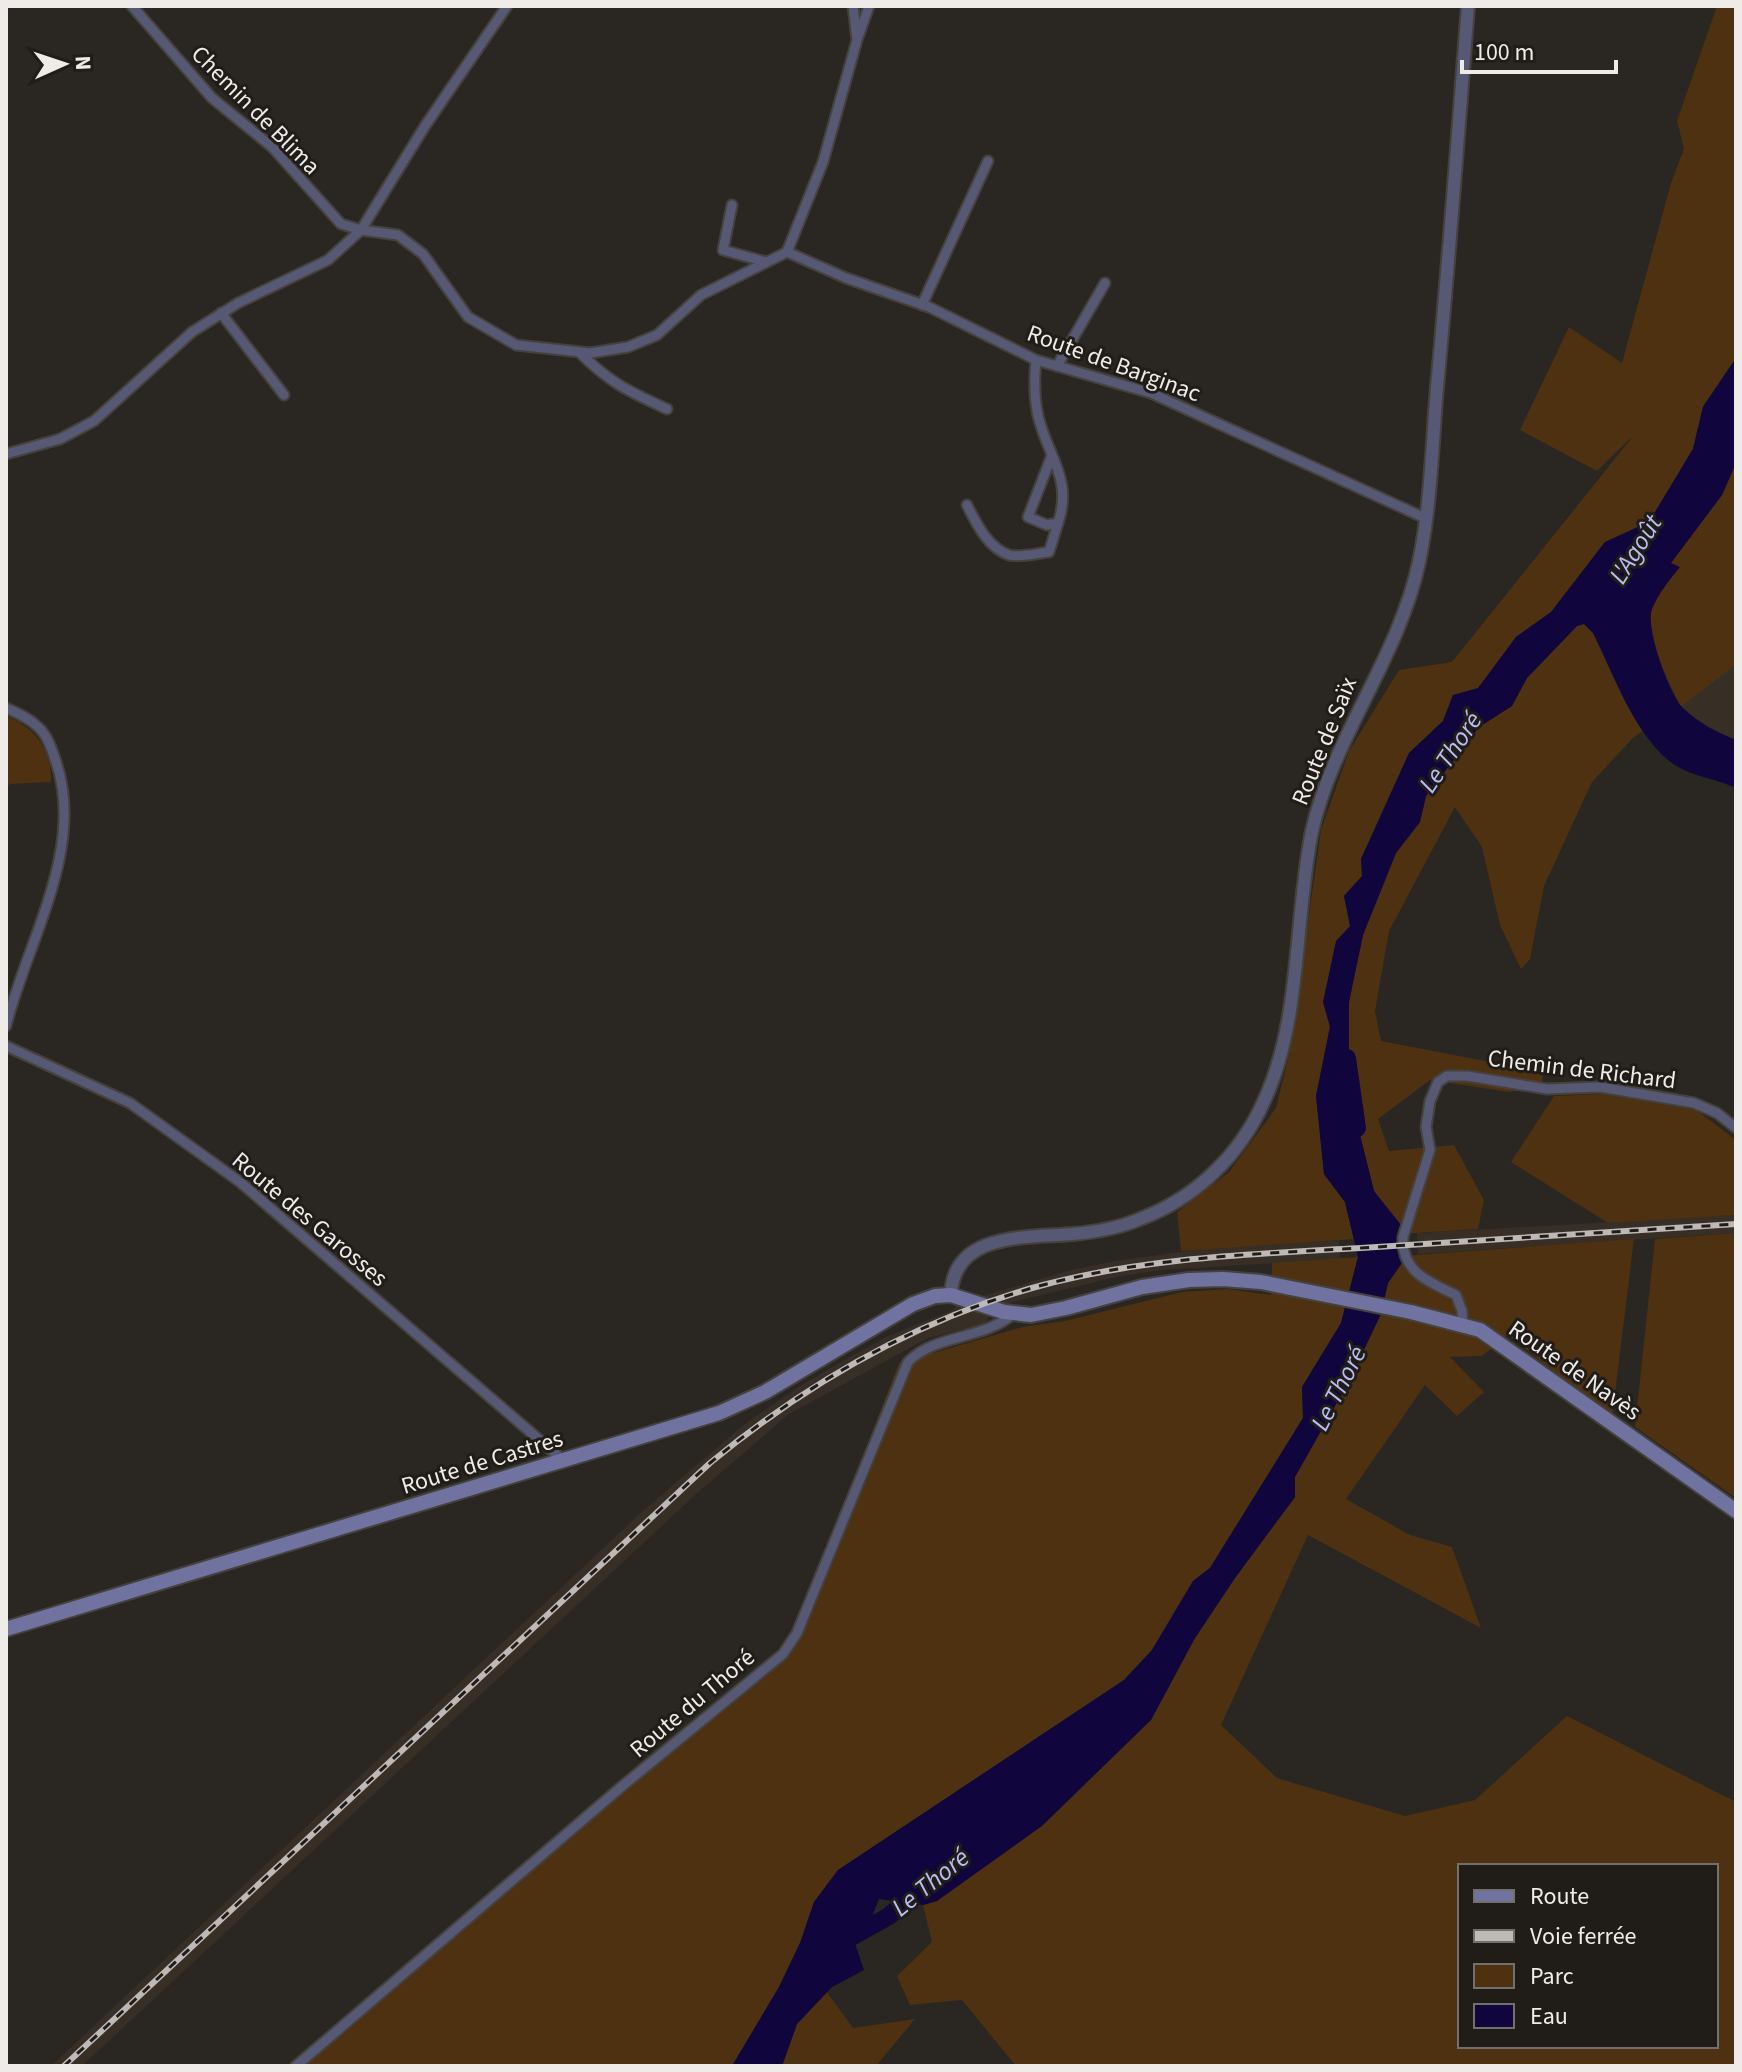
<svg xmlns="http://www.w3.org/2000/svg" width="1742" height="2072" font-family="'Source Sans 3',sans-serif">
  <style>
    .built { fill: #372f26 }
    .green { fill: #4d3111; fill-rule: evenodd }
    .water { fill: #10053d }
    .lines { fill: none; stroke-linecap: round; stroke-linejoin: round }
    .river { stroke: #10053d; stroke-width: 18 }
    .minor-casing { stroke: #45423e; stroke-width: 13 }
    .tertiary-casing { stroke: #45423e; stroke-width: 16 }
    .secondary-casing { stroke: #45423e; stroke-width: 18 }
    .minor { stroke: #565874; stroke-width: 9 }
    .tertiary { stroke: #565874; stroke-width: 12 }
    .secondary { stroke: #70739f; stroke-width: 14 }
    .rail-casing { stroke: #bcb9b6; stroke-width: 6 }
    .rail { stroke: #201d19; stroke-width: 3; stroke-dasharray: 9; stroke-linecap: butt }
    .labels { text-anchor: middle; stroke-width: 6; stroke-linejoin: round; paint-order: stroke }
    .street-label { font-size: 24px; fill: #eeebe8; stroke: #201d19 }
    .water-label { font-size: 26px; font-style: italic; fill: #b9bdf4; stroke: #201d19 }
  </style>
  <rect width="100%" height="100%" fill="#2a2622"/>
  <!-- built -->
  <g class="built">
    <polygon points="1736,496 1736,740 1713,731 1681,707"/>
    <polygon points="1736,1215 1736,1233 1418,1254 1417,1233"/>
    <polygon points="1339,1240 1340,1259 1161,1270 1116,1277 1000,1305 983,1296 1067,1271 1115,1261 1210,1248"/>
    <polygon points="957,1303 969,1305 989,1316 985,1324 928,1338 789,1414 694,1496 82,2066 51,2066 645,1509 746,1423 797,1388 841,1362 886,1337 953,1310"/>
  </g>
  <!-- green -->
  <g class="green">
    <polygon points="1717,6 1736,6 1736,358 1703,406 1693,449 1649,522 1605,542 1551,612 1516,637 1478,689 1453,695 1443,721 1409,753 1361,859 1362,876 1344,896 1350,926 1323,1002 1330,1026 1316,1096 1324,1174 1345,1202 1354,1239 1181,1251 1177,1212 1229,1172 1276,1108 1289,1055 1321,830 1349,751 1399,670 1452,662 1634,435 1597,471 1520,430 1569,327 1622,363 1671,183 1684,149 1677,121"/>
    <path d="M1736,463V664L1681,707C1670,686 1644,633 1651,610C1656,596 1670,579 1679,567L1670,564L1722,495Z"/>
    <polygon points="1584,624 1593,633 1629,706 1644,730 1633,738 1592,782 1544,886 1530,959 1521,969 1500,925 1482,847 1455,807 1389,931 1375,1011 1381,1041 1543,1072 1542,1086 1509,1092 1430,1080 1378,1119 1389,1151 1454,1145 1484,1200 1478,1229 1401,1234 1374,1191 1349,1091 1349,1002 1363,935 1396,853 1420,822 1426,796 1479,727 1512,706 1527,678 1577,626"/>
    <path d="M6,716C36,728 52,750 51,782L10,784L6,787Z"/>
    <polygon points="1603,1094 1696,1110 1736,1140 1736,1215 1608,1223 1511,1162 1554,1096"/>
    <polygon points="1736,1233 1736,1498 1635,1427 1655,1239"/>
    <path d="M1634,1239L1612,1418L1508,1335L1482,1356L1450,1357L1484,1392L1457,1416L1425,1385L1346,1499L1410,1535L1452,1547L1481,1628L1308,1535L1221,1725L1277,1778L1405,1816L1475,1800L1567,1716L1736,1802V2066H1016L962,2000L910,2005L897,1976L932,1942L923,1905L937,1901L1151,1720L1195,1638L1235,1578L1295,1497V1477L1348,1383L1381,1314L1388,1283L1402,1263V1256ZM1460,1866H1716V2046H1460Z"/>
    <polygon points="1358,1257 1341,1323 1302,1387 1303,1418 1210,1568 1193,1581 1152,1650 1124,1680 838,1870 814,1902 800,1943 779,1987 732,2066 286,2066 773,1662 793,1638 899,1363 1022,1327 1065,1321 1182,1292 1227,1289 1271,1295 1272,1263"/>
    <polygon points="827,1992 853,2028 915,2019 876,2066 782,2066 797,2024"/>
  </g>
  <!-- water -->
  <path class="water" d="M1736,358V463L1722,495L1671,563L1680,567C1670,579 1658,594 1652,609C1645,627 1669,694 1683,708C1698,723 1717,732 1736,740V788C1715,778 1687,776 1668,760C1632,729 1614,675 1593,633L1584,624L1577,626L1527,678L1512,706L1479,727L1426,796L1420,822L1396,853L1363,935L1349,1002V1091L1374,1191L1401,1225L1402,1263L1388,1283L1381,1314L1348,1383L1295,1477V1497L1235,1578L1195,1638L1151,1720L1042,1826L937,1901L923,1905L879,1899L869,1924L850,1929L864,1970L832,1987L797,2024L782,2066H732L779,1987L800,1943L814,1902L838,1870L1124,1680L1152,1650L1193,1581L1210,1568L1303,1418L1302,1387L1341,1323L1358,1257L1345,1202L1324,1174L1316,1096L1330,1027L1323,1002L1336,941L1350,926L1344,896L1362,876L1361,859L1409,753L1443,721L1453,695L1478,688L1516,637L1551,612L1605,542L1649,522L1693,449L1703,407Z"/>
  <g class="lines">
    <!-- river -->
    <g class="river">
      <polyline points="1347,1058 1357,1128"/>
      <polyline points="836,1953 848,1939 889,1916 924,1887"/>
    </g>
    <!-- minor casing -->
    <g class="minor-casing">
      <g id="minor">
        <polyline points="132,6 212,98 272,147 341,224 361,230 398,235 423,254 468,317 516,345 590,353 628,347 657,335 701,295 787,252"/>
        <polyline points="858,37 869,6"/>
        <polyline points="732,205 723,250 766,262"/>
        <polyline points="787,252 846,278 929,307 1036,360 1151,393 1425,518"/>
        <polyline points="787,252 823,162 857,40 853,6"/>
        <polyline points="922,305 988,161"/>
        <polyline points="221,313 284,395"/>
        <path d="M579,352C610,383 628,391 667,409"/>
        <path d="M1036,360C1034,379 1034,397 1038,416C1048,457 1073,479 1058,523L1047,525L1028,517L1052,455"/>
        <polyline points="1057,366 1105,283"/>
        <polyline points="6,454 60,439 94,421 192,332 238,303 328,260 361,230 425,126 507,6"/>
        <path d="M967,505C976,523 988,548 1009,555C1020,558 1038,553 1049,552L1058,523"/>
        <path d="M6,708C17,713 29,718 38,727C47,735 51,747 55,759C87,847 27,941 6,1026"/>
        <polyline points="6,1046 130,1103 240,1182 564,1461"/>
        <path d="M1463,1326L1462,1311L1456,1295C1429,1282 1401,1272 1403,1237L1430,1150L1426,1127L1430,1101L1438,1082L1447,1076H1467L1547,1089L1600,1087L1694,1103L1717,1113L1736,1128"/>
        <path d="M296,2066L620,1788L783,1654L797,1633L908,1362C935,1334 983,1340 1013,1314"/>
      </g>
    </g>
    <!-- tertiary casing -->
    <g class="tertiary-casing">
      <path id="tertiary" d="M951,1295C953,1231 1029,1238 1073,1234C1096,1232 1119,1228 1140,1219C1196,1198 1240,1155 1264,1101C1302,1019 1294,919 1312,831C1333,737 1399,657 1419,562C1431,505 1432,445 1437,387C1449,260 1458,133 1468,6"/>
    </g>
    <!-- secondary casing -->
    <g class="secondary-casing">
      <polyline id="secondary" points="6,1629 719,1413 765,1392 913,1304 935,1296 951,1295 1004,1312 1031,1315 1066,1308 1142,1287 1189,1280 1223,1279 1261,1282 1411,1312 1480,1330 1736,1511"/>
    </g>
    <!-- minor -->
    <use href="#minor" class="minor"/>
    <!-- tertiary -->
    <use href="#tertiary" class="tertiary"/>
    <!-- secondary -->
    <use href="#secondary" class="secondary"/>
    <!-- rail casing -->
    <g class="rail-casing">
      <path id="rail" d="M64,2066L710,1463C806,1384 911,1323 1032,1288C1138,1258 1251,1254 1361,1248C1486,1240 1611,1232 1736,1224"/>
    </g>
    <!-- rail -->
    <use href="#rail" class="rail"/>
  </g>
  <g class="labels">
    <!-- street labels -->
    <g class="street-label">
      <text transform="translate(256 110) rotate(45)" y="8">Chemin de Blima</text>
      <text transform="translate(1114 363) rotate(20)" y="8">Route de Barginac</text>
      <text transform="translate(1324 741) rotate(-68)" y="8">Route de Saïx</text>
      <text transform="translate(1582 1069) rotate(7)" y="8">Chemin de Richard</text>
      <text transform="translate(310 1219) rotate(40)" y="8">Route des Garosses</text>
      <text transform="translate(1575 1370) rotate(35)" y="8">Route de Navès</text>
      <text transform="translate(482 1462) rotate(-17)" y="8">Route de Castres</text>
      <text transform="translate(692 1703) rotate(-40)" y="8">Route du Thoré</text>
    </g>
    <!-- water labels -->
    <g class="water-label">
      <text transform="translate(1635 549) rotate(-58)" y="9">L'Agoût</text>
      <text transform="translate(1450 752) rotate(-56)" y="9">Le Thoré</text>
      <text transform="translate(1338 1388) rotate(-63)" y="9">Le Thoré</text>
      <text transform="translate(930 1882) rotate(-39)" y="9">Le Thoré</text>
    </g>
  </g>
  <!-- border -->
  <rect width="1742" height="2072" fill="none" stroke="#eeebe8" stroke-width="16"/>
  <!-- legend -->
  <rect x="1458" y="1864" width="260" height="184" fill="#201d19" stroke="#726f6c" stroke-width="2"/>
  <rect x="1474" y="1890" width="40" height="12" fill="#70739f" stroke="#726f6c" stroke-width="2"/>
  <text x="1530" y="1904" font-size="24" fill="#eeebe8">Route</text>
  <rect x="1474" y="1930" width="40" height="12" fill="#bcb9b6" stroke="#726f6c" stroke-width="2"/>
  <text x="1530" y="1944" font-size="24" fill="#eeebe8">Voie ferrée</text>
  <rect x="1474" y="1964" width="40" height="24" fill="#4d3111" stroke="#726f6c" stroke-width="2"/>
  <text x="1530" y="1984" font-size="24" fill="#eeebe8">Parc</text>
  <rect x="1474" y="2004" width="40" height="24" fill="#10053d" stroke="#726f6c" stroke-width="2"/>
  <text x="1530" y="2024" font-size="24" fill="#eeebe8">Eau</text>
  <!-- north arrow -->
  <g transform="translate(64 64) rotate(87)" stroke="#201d19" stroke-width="6" paint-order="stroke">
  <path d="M0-6L14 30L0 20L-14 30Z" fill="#eeebe8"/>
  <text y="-12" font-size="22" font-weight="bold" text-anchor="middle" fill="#eeebe8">N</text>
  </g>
  <!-- scale -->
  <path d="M1462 60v12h154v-12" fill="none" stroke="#eeebe8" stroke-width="4"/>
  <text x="1474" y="60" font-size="24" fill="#eeebe8" stroke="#201d19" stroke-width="6" paint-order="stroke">100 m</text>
</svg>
